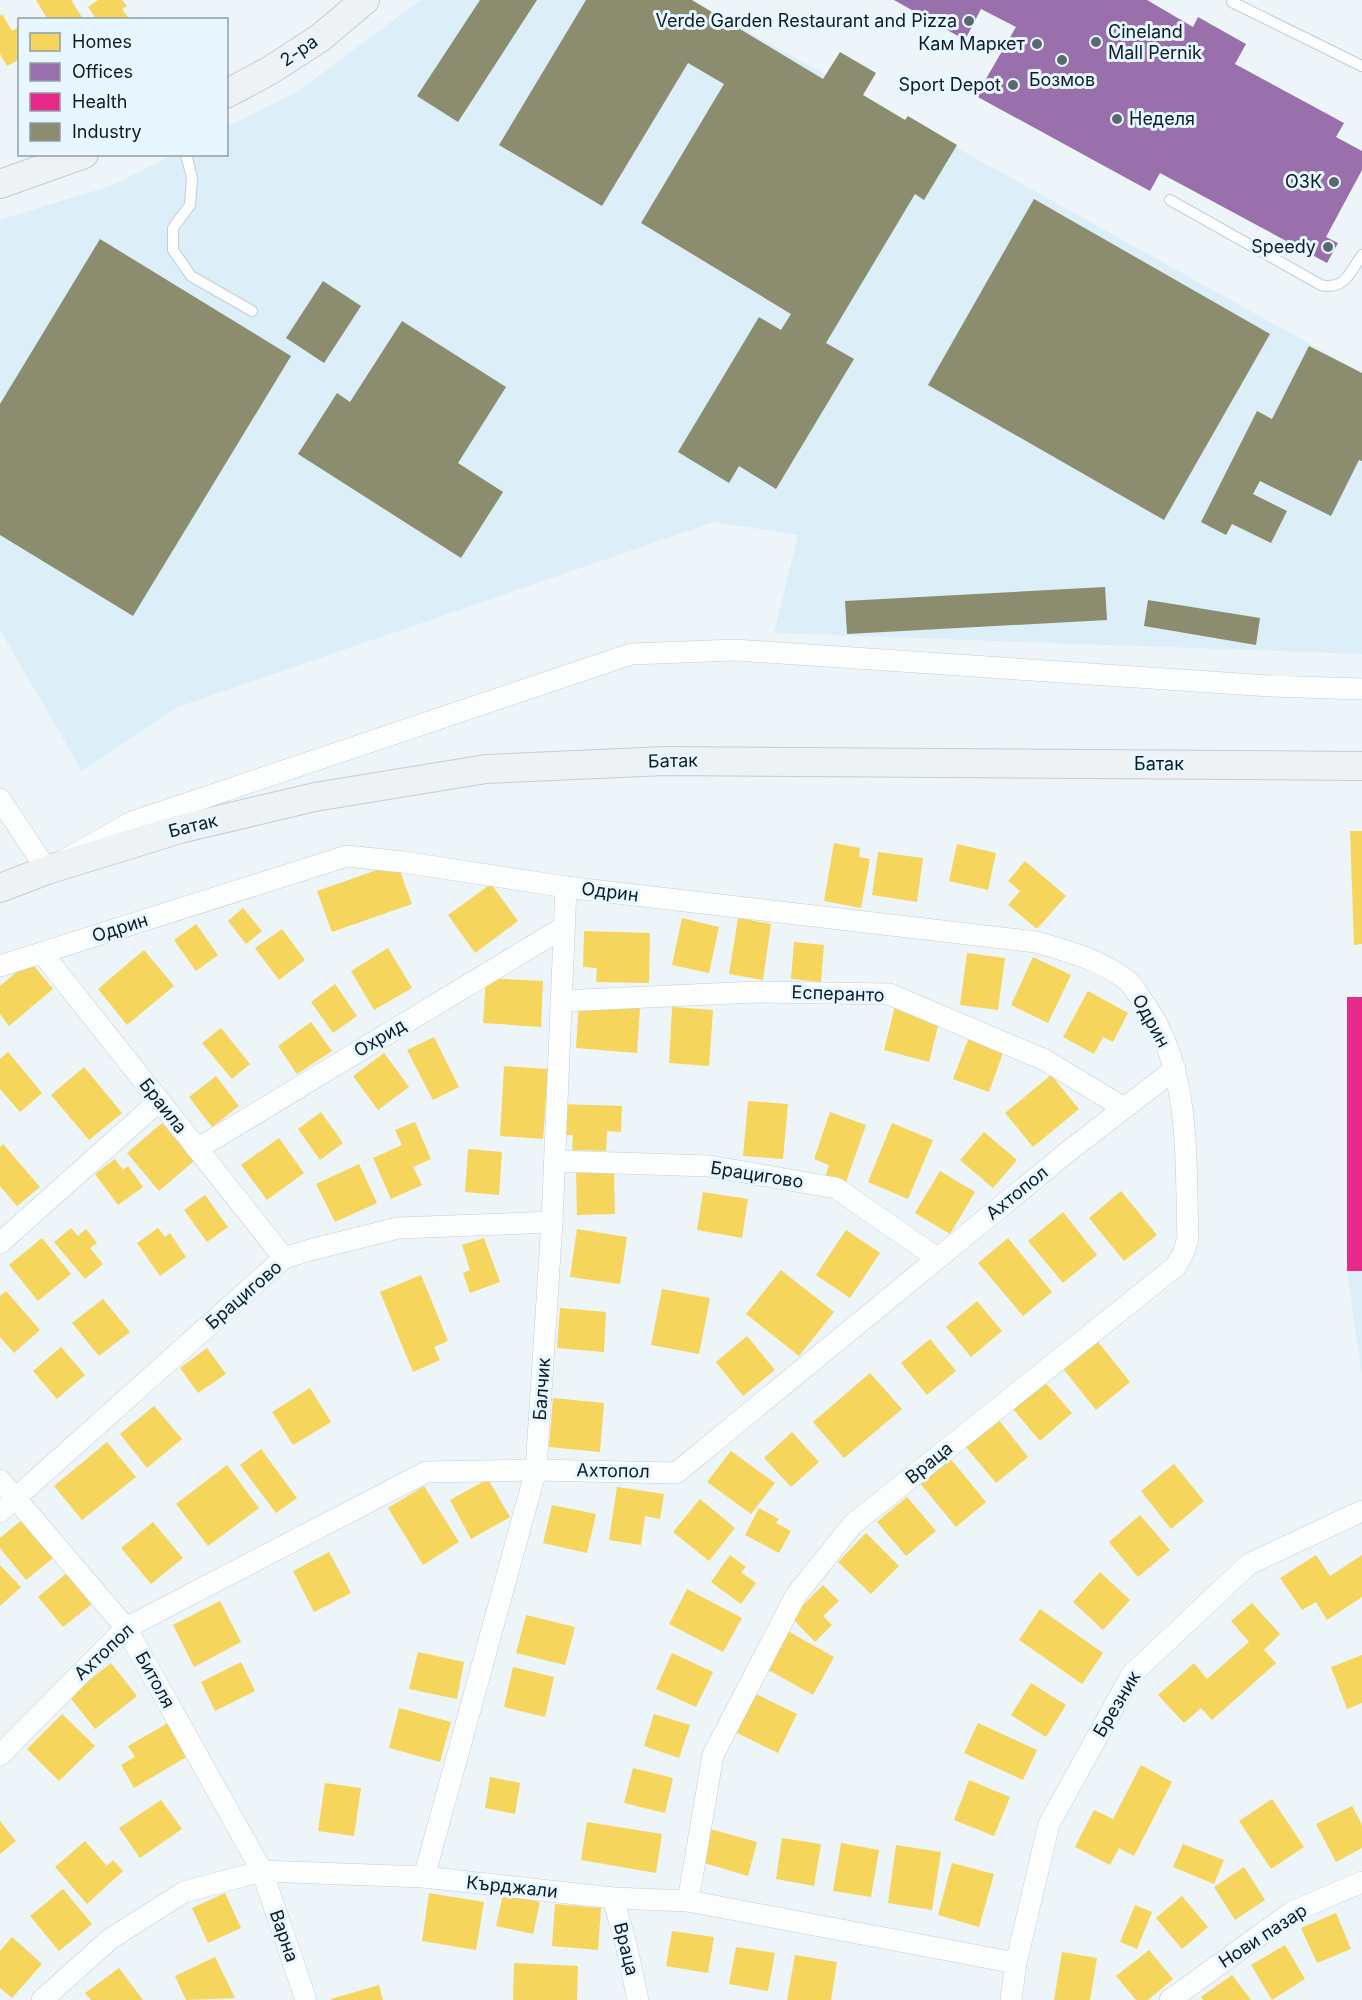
<svg xmlns="http://www.w3.org/2000/svg" width="1362" height="2000" font-family="Inter,sans-serif">
  <style>
    .built { fill: #dceef8 }
    .homes { fill: #f6d55c }
    .offices { fill: #9970ab }
    .health { fill: #e7298a }
    .industry { fill: #8c8c6e }
    .lines { fill: none; stroke-linecap: round; stroke-linejoin: round }
    .lane-casing { stroke: #c3cdd4; stroke-width: 12 }
    .street-casing { stroke: #c3cdd4; stroke-width: 22 }
    .secondary-casing { stroke: #c3cdd4; stroke-width: 30 }
    .lane { stroke: #fcfefe; stroke-width: 10 }
    .street { stroke: #fcfefe; stroke-width: 21 }
    .secondary { stroke: #eef2f4; stroke-width: 28 }
    .poi-dot { fill: #5c686f; stroke: #e7f6ff; stroke-width: 2 }
    .labels { text-anchor: middle; stroke-width: 6; stroke-linejoin: round; paint-order: stroke }
    .poi-label { font-size: 18px; fill: #0e1c24; stroke: #e7f6ff; text-anchor: end }
    .street-label { font-size: 18px; fill: #0e1c24; stroke: #e7f6ff }
  </style>
  <rect width="100%" height="100%" fill="#edf5f9"/>
  <!-- built -->
  <g class="built">
    <polygon points="421,0 691,0 1362,373 1362,654 774,633 798,535 714,522 178,707 82,771 0,630 0,220 113,185 173,155 226,154 227,127 297,92"/>
    <polygon points="1347,997 1362,997 1362,1378 1347,1271"/>
  </g>
  <!-- homes -->
  <g class="homes">
    <polygon points="36,0 71,0 83,19 48,20"/>
    <polygon points="98,0 122,0 127,6 122,9 130,20 97,20 88,7"/>
    <polygon points="2,14 12,31 18,27 20,29 20,59 7,66 0,54 0,16"/>
    <polygon points="1350,831 1362,831 1362,944 1354,945"/>
    <polygon points="834,843 860,848 859,857 870,859 861,908 824,901"/>
    <polygon points="957,844 996,853 988,890 949,881"/>
    <polygon points="878,852 923,858 917,902 872,895"/>
    <polygon points="1025,861 1066,896 1037,929 1008,905 1020,891 1008,881"/>
    <polygon points="397,863 412,904 332,932 317,891"/>
    <polygon points="491,884 518,921 475,953 448,915"/>
    <polygon points="243,908 262,931 246,944 228,921"/>
    <polygon points="682,918 719,927 709,973 672,965"/>
    <polygon points="738,918 771,924 763,980 729,974"/>
    <polygon points="196,924 218,955 196,971 174,940"/>
    <polygon points="282,929 305,960 279,980 255,948"/>
    <polygon points="584,931 650,933 649,983 596,982 597,968 583,967"/>
    <polygon points="794,942 824,945 821,982 791,979"/>
    <polygon points="388,948 412,988 374,1010 351,971"/>
    <polygon points="144,950 174,986 127,1025 98,989"/>
    <polygon points="967,953 1005,958 998,1010 960,1005"/>
    <polygon points="1033,957 1071,975 1048,1023 1011,1005"/>
    <polygon points="30,961 53,989 9,1026 0,1014 0,986"/>
    <polygon points="486,978 543,981 541,1027 483,1023"/>
    <polygon points="335,984 357,1016 333,1033 311,1002"/>
    <polygon points="1088,991 1128,1013 1113,1042 1103,1037 1094,1054 1063,1037"/>
    <polygon points="579,1003 640,1008 637,1053 576,1048"/>
    <polygon points="895,1006 940,1018 929,1062 884,1050"/>
    <polygon points="672,1007 713,1010 709,1066 669,1063"/>
    <polygon points="311,1022 332,1051 297,1074 278,1046"/>
    <polygon points="221,1028 250,1064 232,1079 202,1043"/>
    <polygon points="434,1037 459,1087 433,1100 407,1050"/>
    <polygon points="969,1037 1004,1050 989,1092 953,1079"/>
    <polygon points="8,1052 42,1093 20,1112 0,1089 0,1059"/>
    <polygon points="384,1053 409,1087 378,1110 353,1076"/>
    <polygon points="504,1066 548,1069 543,1139 500,1136"/>
    <polygon points="84,1067 122,1113 89,1140 51,1095"/>
    <polygon points="1051,1075 1079,1109 1033,1147 1005,1113"/>
    <polygon points="216,1076 239,1106 212,1127 189,1097"/>
    <polygon points="748,1101 788,1104 783,1159 743,1156"/>
    <polygon points="559,1104 622,1106 621,1132 607,1131 606,1151 572,1150 573,1135 559,1135"/>
    <polygon points="321,1112 343,1143 320,1160 298,1129"/>
    <polygon points="830,1112 866,1125 845,1185 825,1178 829,1165 814,1159"/>
    <polygon points="415,1122 431,1159 413,1167 422,1185 391,1199 373,1158 402,1145 395,1130"/>
    <polygon points="162,1123 194,1161 159,1191 127,1153"/>
    <polygon points="892,1123 933,1140 908,1199 868,1182"/>
    <polygon points="984,1132 1017,1160 993,1188 960,1160"/>
    <polygon points="279,1138 304,1173 267,1200 241,1165"/>
    <polygon points="3,1144 40,1187 17,1206 0,1186 0,1147"/>
    <polygon points="468,1149 502,1152 499,1195 465,1192"/>
    <polygon points="115,1159 123,1170 128,1166 143,1187 118,1205 95,1174"/>
    <polygon points="359,1164 377,1203 335,1222 316,1184"/>
    <polygon points="940,1171 975,1192 950,1234 915,1213"/>
    <polygon points="614,1172 615,1214 577,1215 576,1173"/>
    <polygon points="1121,1191 1157,1235 1124,1261 1089,1218"/>
    <polygon points="703,1192 748,1199 742,1238 697,1230"/>
    <polygon points="205,1195 228,1227 207,1242 184,1210"/>
    <polygon points="1063,1212 1097,1255 1063,1283 1028,1241"/>
    <polygon points="71,1228 78,1236 86,1229 97,1243 90,1248 103,1264 85,1279 54,1242"/>
    <polygon points="158,1228 165,1237 170,1233 186,1257 160,1276 137,1243"/>
    <polygon points="577,1229 627,1237 620,1284 570,1277"/>
    <polygon points="846,1230 880,1253 850,1298 816,1275"/>
    <polygon points="42,1238 71,1274 38,1301 9,1265"/>
    <polygon points="484,1238 500,1282 470,1293 463,1273 470,1270 462,1245"/>
    <polygon points="1008,1238 1052,1292 1023,1316 978,1263"/>
    <polygon points="781,1270 834,1312 799,1356 746,1314"/>
    <polygon points="421,1275 448,1341 434,1347 440,1360 413,1372 380,1292"/>
    <polygon points="662,1289 710,1298 699,1354 651,1345"/>
    <polygon points="6,1291 40,1330 14,1353 0,1337 0,1296"/>
    <polygon points="103,1299 130,1332 99,1356 72,1323"/>
    <polygon points="977,1301 1002,1331 971,1357 946,1327"/>
    <polygon points="560,1308 606,1312 604,1352 557,1348"/>
    <polygon points="747,1336 775,1370 743,1396 716,1362"/>
    <polygon points="1095,1338 1130,1382 1096,1410 1061,1366"/>
    <polygon points="930,1339 956,1371 927,1395 901,1363"/>
    <polygon points="61,1347 85,1375 57,1399 33,1371"/>
    <polygon points="207,1348 226,1374 198,1393 180,1368"/>
    <polygon points="870,1373 902,1409 844,1458 813,1422"/>
    <polygon points="1044,1381 1072,1413 1040,1441 1012,1408"/>
    <polygon points="310,1388 331,1422 293,1445 272,1412"/>
    <polygon points="553,1398 604,1403 600,1452 549,1447"/>
    <polygon points="154,1406 182,1439 147,1468 120,1434"/>
    <polygon points="998,1419 1028,1457 996,1483 965,1446"/>
    <polygon points="792,1432 819,1462 791,1487 764,1458"/>
    <polygon points="107,1442 136,1477 82,1520 54,1486"/>
    <polygon points="261,1449 297,1498 276,1513 240,1465"/>
    <polygon points="731,1451 775,1483 751,1514 707,1482"/>
    <polygon points="949,1457 986,1502 956,1527 919,1482"/>
    <polygon points="1174,1464 1204,1501 1171,1529 1141,1491"/>
    <polygon points="227,1465 259,1508 208,1546 176,1504"/>
    <polygon points="488,1479 510,1517 471,1539 450,1500"/>
    <polygon points="424,1486 459,1542 423,1565 388,1508"/>
    <polygon points="617,1487 664,1494 660,1519 645,1516 641,1545 609,1540"/>
    <polygon points="907,1497 936,1531 906,1556 877,1522"/>
    <polygon points="700,1499 735,1528 709,1561 673,1532"/>
    <polygon points="552,1505 596,1514 587,1553 543,1543"/>
    <polygon points="759,1508 779,1519 776,1523 791,1531 779,1553 745,1535"/>
    <polygon points="1140,1515 1170,1550 1138,1577 1109,1542"/>
    <polygon points="22,1520 53,1558 26,1580 0,1548 0,1538"/>
    <polygon points="153,1522 183,1558 151,1584 121,1548"/>
    <polygon points="866,1533 899,1566 871,1594 838,1562"/>
    <polygon points="329,1552 351,1593 314,1612 293,1571"/>
    <polygon points="730,1555 746,1567 741,1572 756,1583 741,1604 711,1582"/>
    <polygon points="1316,1555 1330,1576 1362,1555 1362,1597 1327,1620 1316,1602 1302,1610 1280,1578"/>
    <polygon points="0,1565 21,1587 0,1606"/>
    <polygon points="68,1572 93,1603 63,1627 38,1597"/>
    <polygon points="1100,1572 1130,1600 1103,1630 1073,1602"/>
    <polygon points="823,1585 839,1601 823,1616 832,1625 815,1642 791,1617"/>
    <polygon points="687,1589 742,1618 723,1652 669,1624"/>
    <polygon points="220,1601 241,1642 194,1667 173,1625"/>
    <polygon points="1252,1603 1280,1634 1264,1650 1276,1663 1212,1720 1201,1708 1184,1723 1158,1695 1194,1663 1207,1679 1249,1642 1231,1621"/>
    <polygon points="1040,1609 1103,1653 1082,1684 1019,1640"/>
    <polygon points="526,1615 575,1627 565,1665 516,1653"/>
    <polygon points="786,1630 834,1657 813,1695 765,1668"/>
    <polygon points="418,1652 464,1662 457,1699 409,1689"/>
    <polygon points="672,1653 713,1672 696,1707 656,1689"/>
    <polygon points="1362,1655 1362,1703 1347,1709 1331,1667"/>
    <polygon points="241,1662 255,1691 215,1711 201,1682"/>
    <polygon points="111,1663 137,1696 95,1729 69,1696"/>
    <polygon points="513,1667 554,1677 545,1717 504,1707"/>
    <polygon points="1031,1683 1066,1705 1046,1737 1011,1715"/>
    <polygon points="752,1692 797,1714 778,1753 733,1731"/>
    <polygon points="399,1708 451,1722 440,1762 389,1748"/>
    <polygon points="62,1714 95,1746 59,1781 27,1749"/>
    <polygon points="654,1714 690,1725 679,1758 644,1746"/>
    <polygon points="168,1723 188,1756 134,1788 121,1765 135,1757 128,1746"/>
    <polygon points="978,1723 1037,1750 1023,1780 964,1753"/>
    <polygon points="1141,1765 1172,1782 1134,1856 1119,1848 1110,1865 1075,1847 1094,1810 1113,1819"/>
    <polygon points="633,1768 673,1778 665,1813 624,1803"/>
    <polygon points="490,1777 520,1783 515,1814 485,1808"/>
    <polygon points="969,1780 1010,1797 994,1836 954,1820"/>
    <polygon points="325,1783 361,1788 354,1836 318,1831"/>
    <polygon points="1272,1799 1304,1847 1271,1869 1239,1821"/>
    <polygon points="161,1800 182,1829 140,1858 119,1828"/>
    <polygon points="1352,1806 1362,1825 1362,1848 1336,1862 1316,1824"/>
    <polygon points="0,1821 16,1841 0,1854"/>
    <polygon points="587,1822 662,1834 656,1873 581,1860"/>
    <polygon points="710,1829 757,1842 748,1876 701,1862"/>
    <polygon points="782,1838 821,1844 814,1886 776,1879"/>
    <polygon points="85,1841 107,1866 113,1860 123,1871 87,1904 55,1867"/>
    <polygon points="841,1843 879,1850 871,1897 833,1891"/>
    <polygon points="1183,1844 1224,1860 1214,1884 1173,1867"/>
    <polygon points="896,1845 941,1852 932,1910 888,1903"/>
    <polygon points="952,1863 994,1874 979,1927 938,1915"/>
    <polygon points="1244,1867 1265,1900 1235,1920 1214,1887"/>
    <polygon points="63,1889 92,1924 59,1951 30,1916"/>
    <polygon points="225,1893 241,1928 208,1943 192,1908"/>
    <polygon points="429,1893 484,1902 476,1950 422,1941"/>
    <polygon points="503,1894 540,1902 533,1934 496,1926"/>
    <polygon points="1182,1896 1208,1927 1182,1949 1156,1918"/>
    <polygon points="555,1904 601,1908 598,1950 552,1946"/>
    <polygon points="1135,1905 1152,1912 1137,1949 1120,1942"/>
    <polygon points="1336,1913 1351,1949 1317,1963 1301,1928"/>
    <polygon points="672,1931 714,1937 708,1973 666,1966"/>
    <polygon points="12,1937 42,1964 12,1998 0,1988 0,1951"/>
    <polygon points="1285,1945 1305,1979 1272,2000 1251,1965"/>
    <polygon points="736,1947 775,1953 768,1991 729,1984"/>
    <polygon points="1149,1950 1173,1979 1148,2000 1136,2000 1116,1976"/>
    <polygon points="1062,1952 1097,1958 1090,2000 1054,2000"/>
    <polygon points="795,1955 837,1962 831,2000 787,2000"/>
    <polygon points="215,1957 235,1998 186,2000 175,1976"/>
    <polygon points="514,1963 578,1966 577,2000 513,2000"/>
    <polygon points="119,1968 143,2000 91,2000 85,1993"/>
    <polygon points="1232,1975 1251,2000 1203,2000 1201,1997"/>
    <polygon points="379,1985 383,2000 331,2000 331,1999"/>
  </g>
  <!-- offices -->
  <polygon class="offices" points="894,0 1147,0 1193,27 1198,17 1246,44 1235,64 1344,123 1336,137 1362,151 1362,170 1326,237 1338,243 1327,263 1160,173 1150,191 976,96 1016,27 981,9 965,40"/>
  <!-- health -->
  <rect class="health" x="1347" y="997" width="15" height="274"/>
  <!-- industry -->
  <g class="industry">
    <polygon points="480,0 537,0 458,122 417,96"/>
    <polygon points="586,0 692,0 823,79 840,52 876,73 863,95 905,120 908,116 957,145 924,200 915,194 826,343 854,359 776,489 739,466 729,483 678,452 759,317 781,330 791,314 641,223 724,84 688,63 602,206 499,145"/>
    <polygon points="1034,199 1270,334 1164,520 928,385"/>
    <polygon points="100,239 291,356 133,616 0,535 0,404"/>
    <polygon points="323,281 361,306 324,363 286,338"/>
    <polygon points="402,321 506,387 458,463 503,492 461,558 298,454 337,393 350,402"/>
    <polygon points="1309,346 1362,373 1362,461 1359,460 1331,516 1260,481 1253,494 1287,511 1271,543 1232,524 1226,535 1201,522 1257,411 1272,419"/>
    <polygon points="1105,587 1107,620 847,634 845,601"/>
    <polygon points="1148,600 1260,618 1256,645 1144,626"/>
  </g>
  <g class="lines">
    <!-- lane casing -->
    <g class="lane-casing">
      <g id="lane">
        <polyline points="1232,2 1362,66"/>
        <polyline points="186,154 192,178 190,205 173,228 173,250 191,276 252,311"/>
        <path d="M1170,200L1321,285C1344,291 1351,271 1362,255"/>
      </g>
    </g>
    <!-- street casing -->
    <g class="street-casing">
      <g id="street">
        <polyline points="0,799 47,870 132,822 631,654 735,650 1270,686 1362,689"/>
        <polyline points="42,953 284,1258"/>
        <path d="M0,966L347,856L403,862L566,887L1036,942C1068,951 1101,960 1128,981C1134,987 1139,996 1144,1003C1192,1070 1185,1160 1188,1238L1184,1252L1176,1266L853,1524L796,1595L713,1755L688,1901"/>
        <polyline points="561,1001 755,992 889,994 1045,1060 1124,1108"/>
        <polyline points="197,1149 564,927"/>
        <polyline points="555,1161 709,1166 836,1188 937,1258"/>
        <polyline points="0,1243 159,1101"/>
        <polyline points="0,1480 126,1628 262,1871 306,2000"/>
        <polyline points="0,1512 284,1258 310,1250 398,1228 552,1222"/>
        <polyline points="0,1755 126,1628 426,1472 536,1470 676,1473 1070,1150 1175,1069"/>
        <polyline points="424,1877 536,1470 552,1222 566,887"/>
        <polyline points="613,1898 626,1944 638,2000"/>
        <polyline points="42,2000 110,1939 184,1892 262,1871 424,1877 613,1898 688,1901 1016,1963"/>
        <polyline points="1011,2000 1016,1963 1049,1824 1132,1674 1249,1564 1362,1511"/>
        <polyline points="1170,2000 1292,1912 1362,1882"/>
      </g>
    </g>
    <!-- secondary casing -->
    <g class="secondary-casing">
      <g id="secondary">
        <polyline points="226,94 269,71 320,38 365,0"/>
        <polyline points="0,184 84,154"/>
        <polyline points="0,888 47,870 180,829 315,797 486,769 665,761 1362,766"/>
      </g>
    </g>
    <!-- lane -->
    <use href="#lane" class="lane"/>
    <!-- street -->
    <use href="#street" class="street"/>
    <!-- secondary -->
    <use href="#secondary" class="secondary"/>
  </g>
  <!-- markers -->
  <g class="poi-dot">
    <circle cx="969" cy="21" r="6"/>
    <circle cx="1096" cy="42" r="6"/>
    <circle cx="1037" cy="44" r="6"/>
    <circle cx="1062" cy="60" r="6"/>
    <circle cx="1013" cy="85" r="6"/>
    <circle cx="1117" cy="119" r="6"/>
    <circle cx="1334" cy="182" r="6"/>
    <circle cx="1328" cy="247" r="6"/>
  </g>
  <g class="labels">
    <!-- poi labels -->
    <g class="poi-label">
      <text x="957" y="27">Verde Garden Restaurant and Pizza</text>
      <text x="1108" y="38" text-anchor="start">Cineland<tspan x="1108" dy="21">Mall Pernik</tspan></text>
      <text x="1025" y="50">Кам Маркет</text>
      <text x="1062" y="86" text-anchor="middle">Бозмов</text>
      <text x="1001" y="91">Sport Depot</text>
      <text x="1129" y="125" text-anchor="start">Неделя</text>
      <text x="1322" y="188">ОЗК</text>
      <text x="1316" y="253">Speedy</text>
    </g>
    <!-- street labels -->
    <g class="street-label">
      <text transform="translate(299 51) rotate(-34)" y="6">2-ра</text>
      <text transform="translate(673 761) rotate(-1)" y="6">Батак</text>
      <text x="1159" y="770">Батак</text>
      <text transform="translate(193 826) rotate(-14)" y="6">Батак</text>
      <text transform="translate(610 892) rotate(7)" y="6">Одрин</text>
      <text transform="translate(120 928) rotate(-18)" y="6">Одрин</text>
      <text transform="translate(838 994) rotate(2)" y="6">Есперанто</text>
      <text transform="translate(1151 1021) rotate(61)" y="6">Одрин</text>
      <text transform="translate(380 1038) rotate(-31)" y="6">Охрид</text>
      <text transform="translate(163 1106) rotate(52)" y="6">Браила</text>
      <text transform="translate(757 1175) rotate(9)" y="6">Брацигово</text>
      <text transform="translate(1017 1193) rotate(-39)" y="6">Ахтопол</text>
      <text transform="translate(244 1295) rotate(-41)" y="6">Брацигово</text>
      <text transform="translate(542 1389) rotate(-86)" y="6">Балчик</text>
      <text transform="translate(929 1463) rotate(-39)" y="6">Враца</text>
      <text transform="translate(613 1471) rotate(1)" y="6">Ахтопол</text>
      <text transform="translate(104 1652) rotate(-43)" y="6">Ахтопол</text>
      <text transform="translate(155 1680) rotate(61)" y="6">Битоля</text>
      <text transform="translate(1117 1704) rotate(-59)" y="6">Брезник</text>
      <text transform="translate(512 1887) rotate(6)" y="6">Кърджали</text>
      <text transform="translate(284 1936) rotate(71)" y="6">Варна</text>
      <text transform="translate(1263 1936) rotate(-33)" y="6">Нови пазар</text>
      <text transform="translate(626 1949) rotate(76)" y="6">Враца</text>
    </g>
  </g>
  <!-- legend -->
  <rect x="18" y="18" width="210" height="138" fill="#e7f6ff" stroke="#909fa7" stroke-width="1.5"/>
  <rect x="30" y="33" width="30" height="18" fill="#f6d55c" stroke="#909fa7" stroke-width="1.5"/>
  <text x="72" y="48" font-size="18" fill="#0e1c24">Homes</text>
  <rect x="30" y="63" width="30" height="18" fill="#9970ab" stroke="#909fa7" stroke-width="1.5"/>
  <text x="72" y="78" font-size="18" fill="#0e1c24">Offices</text>
  <rect x="30" y="93" width="30" height="18" fill="#e7298a" stroke="#909fa7" stroke-width="1.5"/>
  <text x="72" y="108" font-size="18" fill="#0e1c24">Health</text>
  <rect x="30" y="123" width="30" height="18" fill="#8c8c6e" stroke="#909fa7" stroke-width="1.5"/>
  <text x="72" y="138" font-size="18" fill="#0e1c24">Industry</text>
</svg>
